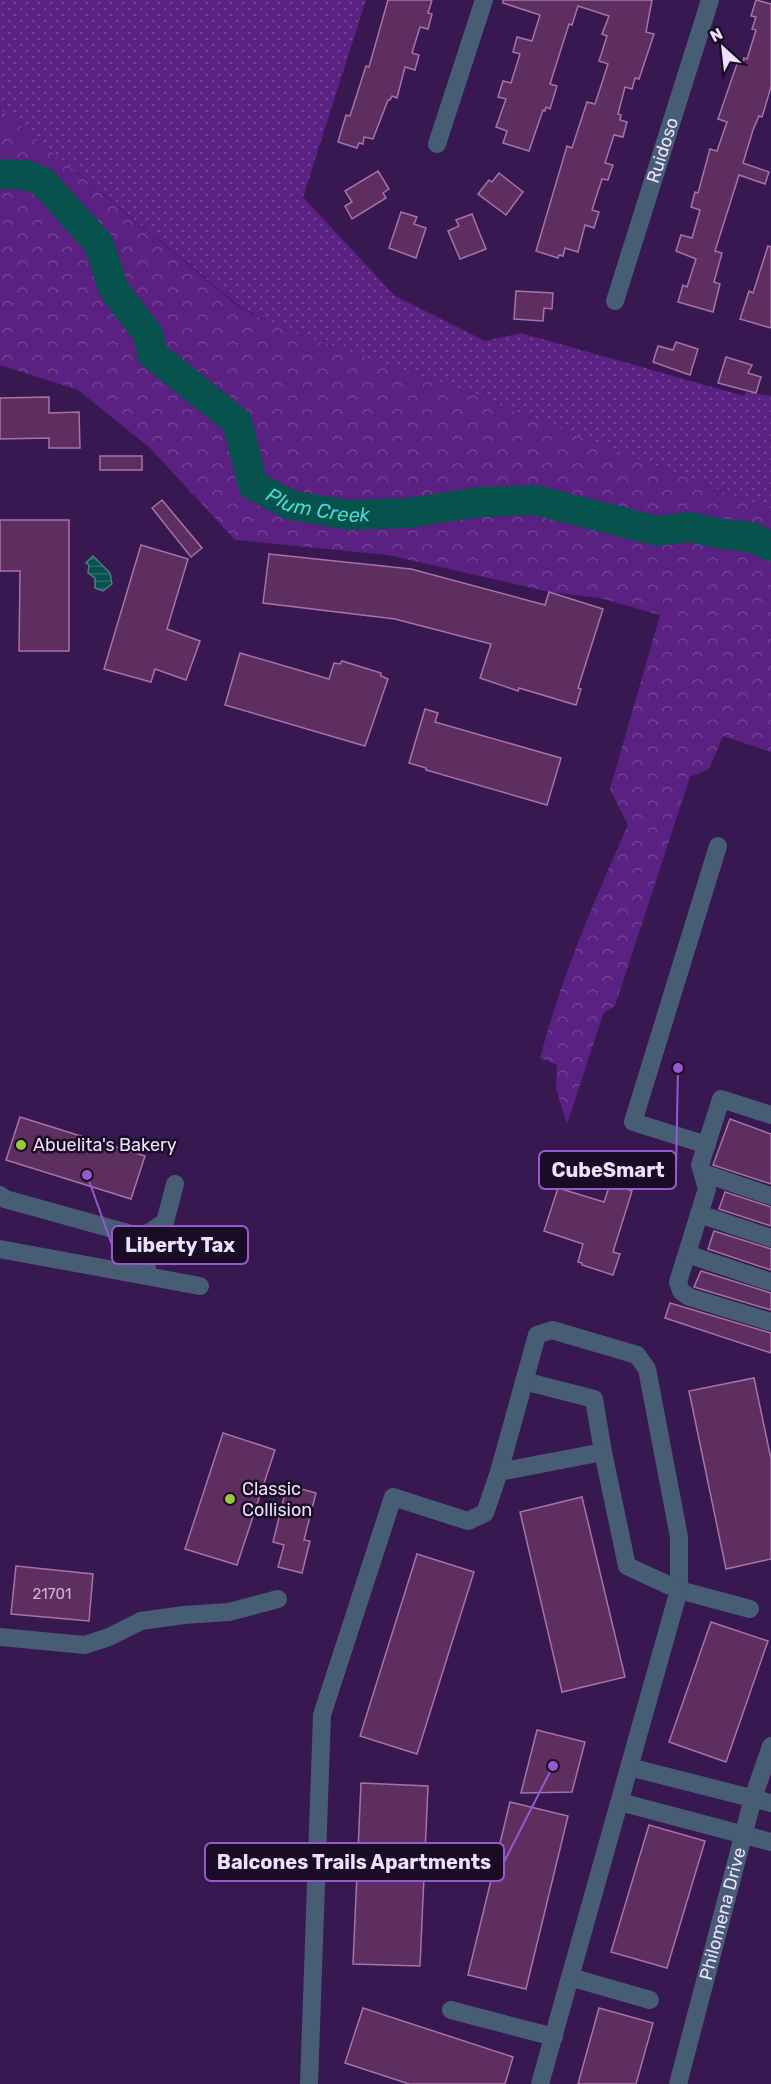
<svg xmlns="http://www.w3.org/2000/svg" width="771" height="2084" font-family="Rubik,sans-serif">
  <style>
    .grass { fill: url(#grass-dots) }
    .forest { fill: url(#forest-crowns) }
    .water { fill: url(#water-rules); stroke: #4d7d82; stroke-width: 1.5 }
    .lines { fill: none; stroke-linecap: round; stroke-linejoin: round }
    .river { stroke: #08524d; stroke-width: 30 }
    .building { fill: #5f2e60; stroke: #a872a7; stroke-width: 1.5 }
    .minor { stroke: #465d73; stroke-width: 18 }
    .poi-dot { fill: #98cb37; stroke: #190c24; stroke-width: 2 }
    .labels { text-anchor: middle; stroke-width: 5; stroke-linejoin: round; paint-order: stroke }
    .number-label { font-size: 15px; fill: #cab4d5 }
    .street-label { font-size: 18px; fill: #eee0fc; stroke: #190c24 }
    .poi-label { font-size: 18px; fill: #eee0fc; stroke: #190c24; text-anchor: start }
    .water-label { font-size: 20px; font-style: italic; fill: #4fd8cc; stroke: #190c24 }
    .leader { fill: none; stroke: #9859ce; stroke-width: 2 }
    .callout-dot { fill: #9859ce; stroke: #190c24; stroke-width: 2 }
    .callout { fill: #190c24; stroke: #9859ce; stroke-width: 2 }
    .callout-label { font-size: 20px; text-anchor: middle; font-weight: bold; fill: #eee0fc }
  </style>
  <defs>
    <pattern id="grass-dots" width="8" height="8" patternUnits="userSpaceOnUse" patternTransform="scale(1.5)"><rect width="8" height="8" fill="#5a2183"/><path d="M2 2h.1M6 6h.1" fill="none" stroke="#724195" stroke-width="1.8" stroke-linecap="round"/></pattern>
    <pattern id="forest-crowns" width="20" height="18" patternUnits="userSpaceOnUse" patternTransform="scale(1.5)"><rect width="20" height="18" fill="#5a2183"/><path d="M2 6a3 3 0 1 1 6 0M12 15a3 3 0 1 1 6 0" fill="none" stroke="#724195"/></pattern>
    <pattern id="water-rules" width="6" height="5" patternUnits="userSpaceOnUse" patternTransform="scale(1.5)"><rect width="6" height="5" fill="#08524d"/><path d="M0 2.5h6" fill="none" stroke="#2c6b68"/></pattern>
  </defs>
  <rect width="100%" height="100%" fill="#381850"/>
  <!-- grass -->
  <polygon class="grass" points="0,0 366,0 303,197 395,296 485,341 521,333 744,396 746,392 771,396 771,508 732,495 442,383 286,330 239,306 0,109"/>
  <!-- forest -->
  <path class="forest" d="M0,109L239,307L286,330L442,383L732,495L771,508V752L723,736L709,769L690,777L615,1006L604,1012L567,1124L556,1089L557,1065L540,1058C561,978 594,901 628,825L610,789L660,615L600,598L549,592L388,555L235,540L150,448L78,390L0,365Z"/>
  <!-- water -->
  <polygon class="water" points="93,556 110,573 112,584 103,591 95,588 95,578 88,573 89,565 86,563"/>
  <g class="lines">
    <!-- river -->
    <path class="river" id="s1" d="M0,174L26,175L43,182L99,244L114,290L148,334L152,354L237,422L253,485L290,505L349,515L408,513L480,502L535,500L657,531L689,527L722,534L751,537L771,546"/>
  </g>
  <!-- building -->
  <g class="building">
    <polygon points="388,0 432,0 428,13 432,14 428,29 420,27 412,53 419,55 415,70 405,67 397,98 392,96 390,100 388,100 373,139 364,137 363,144 359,143 357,148 338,142 346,115 350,116 366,66 369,67"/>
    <polygon points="503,0 652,0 646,32 654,34 639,79 635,78 632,89 625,87 618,114 621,115 620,120 627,122 623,137 614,135 605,163 613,165 608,180 602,179 592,210 599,212 594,228 585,225 578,252 565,248 563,256 559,255 558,258 536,251 567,146 572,148 587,102 595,104 596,101 608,64 599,61 607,36 602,34 609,16 578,6 572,25 569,24 550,84 557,86 550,109 546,107 545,111 543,110 529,151 503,143 507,131 496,127 506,99 498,97 503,81 511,83 520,54 513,52 517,37 532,41 540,15 503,3"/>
    <polygon points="756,0 771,4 771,87 762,117 759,116 753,130 743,163 769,172 765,184 739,175 715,251 722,253 714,282 720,284 713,312 678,302 683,285 687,287 696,259 676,251 681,235 692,238 700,210 691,207 695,192 698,193 710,149 717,151 727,122 718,119 738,61 743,63 744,58 747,59 756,30 752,29 756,17 751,16"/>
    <polygon points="378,171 389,189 383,193 386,198 352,219 345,206 352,202 345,191"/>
    <polygon points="499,173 523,192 506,215 478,194 489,180 492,182"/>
    <polygon points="401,212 417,217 414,224 426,228 416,258 389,248"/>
    <polygon points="472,214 486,249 460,259 448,231 459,226 456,220"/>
    <polygon points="768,246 771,247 771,328 740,319 749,291 753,293"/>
    <polygon points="516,291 553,293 552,309 544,308 543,321 514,319"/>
    <polygon points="676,342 698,349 690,375 653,362 658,346 673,350"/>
    <polygon points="726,357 752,365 748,373 761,377 756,393 718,383"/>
    <polygon points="49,397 49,413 79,412 80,448 49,448 49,438 0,439 0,398"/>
    <rect x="100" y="456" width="42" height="14"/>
    <polygon points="162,500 202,548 191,557 152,508"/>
    <polygon points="0,520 69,520 69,651 19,651 20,571 0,571"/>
    <polygon points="141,545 188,559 167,629 200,641 186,680 155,669 151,682 104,669"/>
    <polygon points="269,554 411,569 545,605 549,592 603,609 578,688 581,689 576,705 519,688 518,691 480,678 491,644 395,619 263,603"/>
    <polygon points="240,653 329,679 334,663 340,664 342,661 381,673 381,676 388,679 365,746 225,705"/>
    <polygon points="425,709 438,713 435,722 561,758 547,805 426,770 426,768 409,763"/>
    <polygon points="20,1117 145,1156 131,1199 6,1160"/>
    <polygon points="730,1119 771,1134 771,1184 713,1165"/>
    <polygon points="610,1184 632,1191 613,1252 620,1254 613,1275 582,1265 582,1263 578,1262 583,1244 544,1231 558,1188 604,1202"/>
    <polygon points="725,1192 771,1207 771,1226 719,1209"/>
    <polygon points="714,1231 771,1249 771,1270 708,1249"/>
    <polygon points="701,1271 771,1293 771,1310 694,1287"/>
    <polygon points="670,1303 771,1333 771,1353 665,1318"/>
    <polygon points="754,1378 771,1459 771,1559 726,1569 689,1391"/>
    <polygon points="223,1433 275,1450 237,1565 185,1549"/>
    <polygon points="287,1485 316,1493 304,1540 310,1541 302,1573 278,1567 284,1545 273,1542"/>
    <polygon points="582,1497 625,1677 562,1692 520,1512"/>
    <polygon points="417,1554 474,1572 417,1754 360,1736"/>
    <polygon points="16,1566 93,1574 89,1621 11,1614"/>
    <polygon points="711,1622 768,1641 726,1762 669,1742"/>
    <polygon points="537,1730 585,1742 572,1792 521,1793"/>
    <polygon points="361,1783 428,1786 420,1966 353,1964"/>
    <polygon points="510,1802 568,1816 526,1989 468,1975"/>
    <polygon points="649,1825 705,1841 667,1968 611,1952"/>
    <polygon points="363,2008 513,2057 505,2084 409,2084 345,2063"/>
    <polygon points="599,2008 653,2023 636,2084 578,2084"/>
  </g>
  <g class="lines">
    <!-- minor -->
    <g class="minor">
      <polyline points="437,144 484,0"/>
      <path id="s2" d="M615,301L710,0"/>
      <polyline points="771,1115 721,1099 700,1165 707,1189 678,1282 681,1291 689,1297 771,1322"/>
      <polyline points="707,1145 633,1122 718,846"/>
      <polyline points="703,1173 771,1196"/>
      <polyline points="0,1195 5,1199 142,1237 148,1276"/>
      <polyline points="699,1214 771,1238"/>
      <polyline points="142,1237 165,1222 175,1184"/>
      <polyline points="0,1249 200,1286"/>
      <polyline points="687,1254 771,1282"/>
      <polyline points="524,1381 594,1399 603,1452"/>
      <polyline points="499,1472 537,1335 552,1330 637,1355 647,1369 679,1537 679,1590 750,1609"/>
      <polyline points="0,1637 85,1645 109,1637 141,1621 184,1615 229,1612 278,1599"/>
      <polyline points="629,1767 771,1803"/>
      <polyline points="620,1802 771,1842"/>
      <polyline points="570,1977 650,2000"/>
      <polyline points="451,2010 554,2037"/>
      <polyline points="309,2084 322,1715 393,1497 468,1521 485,1513 499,1472 603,1452 627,1566 679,1590 540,2084"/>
      <path id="s3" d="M678,2084L753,1798L771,1746"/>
    </g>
  </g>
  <!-- markers -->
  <g class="poi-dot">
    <circle cx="21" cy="1145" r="6"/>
    <circle cx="230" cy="1499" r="6"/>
  </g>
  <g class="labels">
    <!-- number labels -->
    <g class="number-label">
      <text x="52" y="1599">21701</text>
    </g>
    <!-- street labels -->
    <g class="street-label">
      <text dy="6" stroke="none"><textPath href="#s2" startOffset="158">Ruidoso</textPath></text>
      <text dy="6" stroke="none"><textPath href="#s3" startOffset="176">Philomena Drive</textPath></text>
    </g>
    <!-- poi labels -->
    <g class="poi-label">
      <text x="33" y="1151">Abuelita's Bakery</text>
      <text x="242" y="1495">Classic<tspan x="242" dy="21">Collision</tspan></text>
    </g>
    <!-- water labels -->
    <g class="water-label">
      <text dy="7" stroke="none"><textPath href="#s1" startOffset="496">Plum Creek</textPath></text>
    </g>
  </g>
  <!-- callouts -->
  <path class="leader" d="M678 1068L676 1170M87 1175L112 1245M553 1766L504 1862"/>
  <g class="callout-dot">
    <circle cx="678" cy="1068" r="6"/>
    <circle cx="87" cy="1175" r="6"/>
    <circle cx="553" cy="1766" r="6"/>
  </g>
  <g class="callout">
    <rect x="539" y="1151" width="137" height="38" rx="6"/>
    <rect x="112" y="1226" width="136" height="38" rx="6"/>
    <rect x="205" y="1843" width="299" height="38" rx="6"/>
  </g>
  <g class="callout-label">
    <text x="608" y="1177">CubeSmart</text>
    <text x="180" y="1252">Liberty Tax</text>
    <text x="354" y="1869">Balcones Trails Apartments</text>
  </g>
  <!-- north arrow -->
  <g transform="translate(723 48) rotate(333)" stroke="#190c24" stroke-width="4.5" paint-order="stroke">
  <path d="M0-4.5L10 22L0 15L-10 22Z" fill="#eee0fc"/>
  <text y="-9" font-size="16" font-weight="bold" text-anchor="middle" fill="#eee0fc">N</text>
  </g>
</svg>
